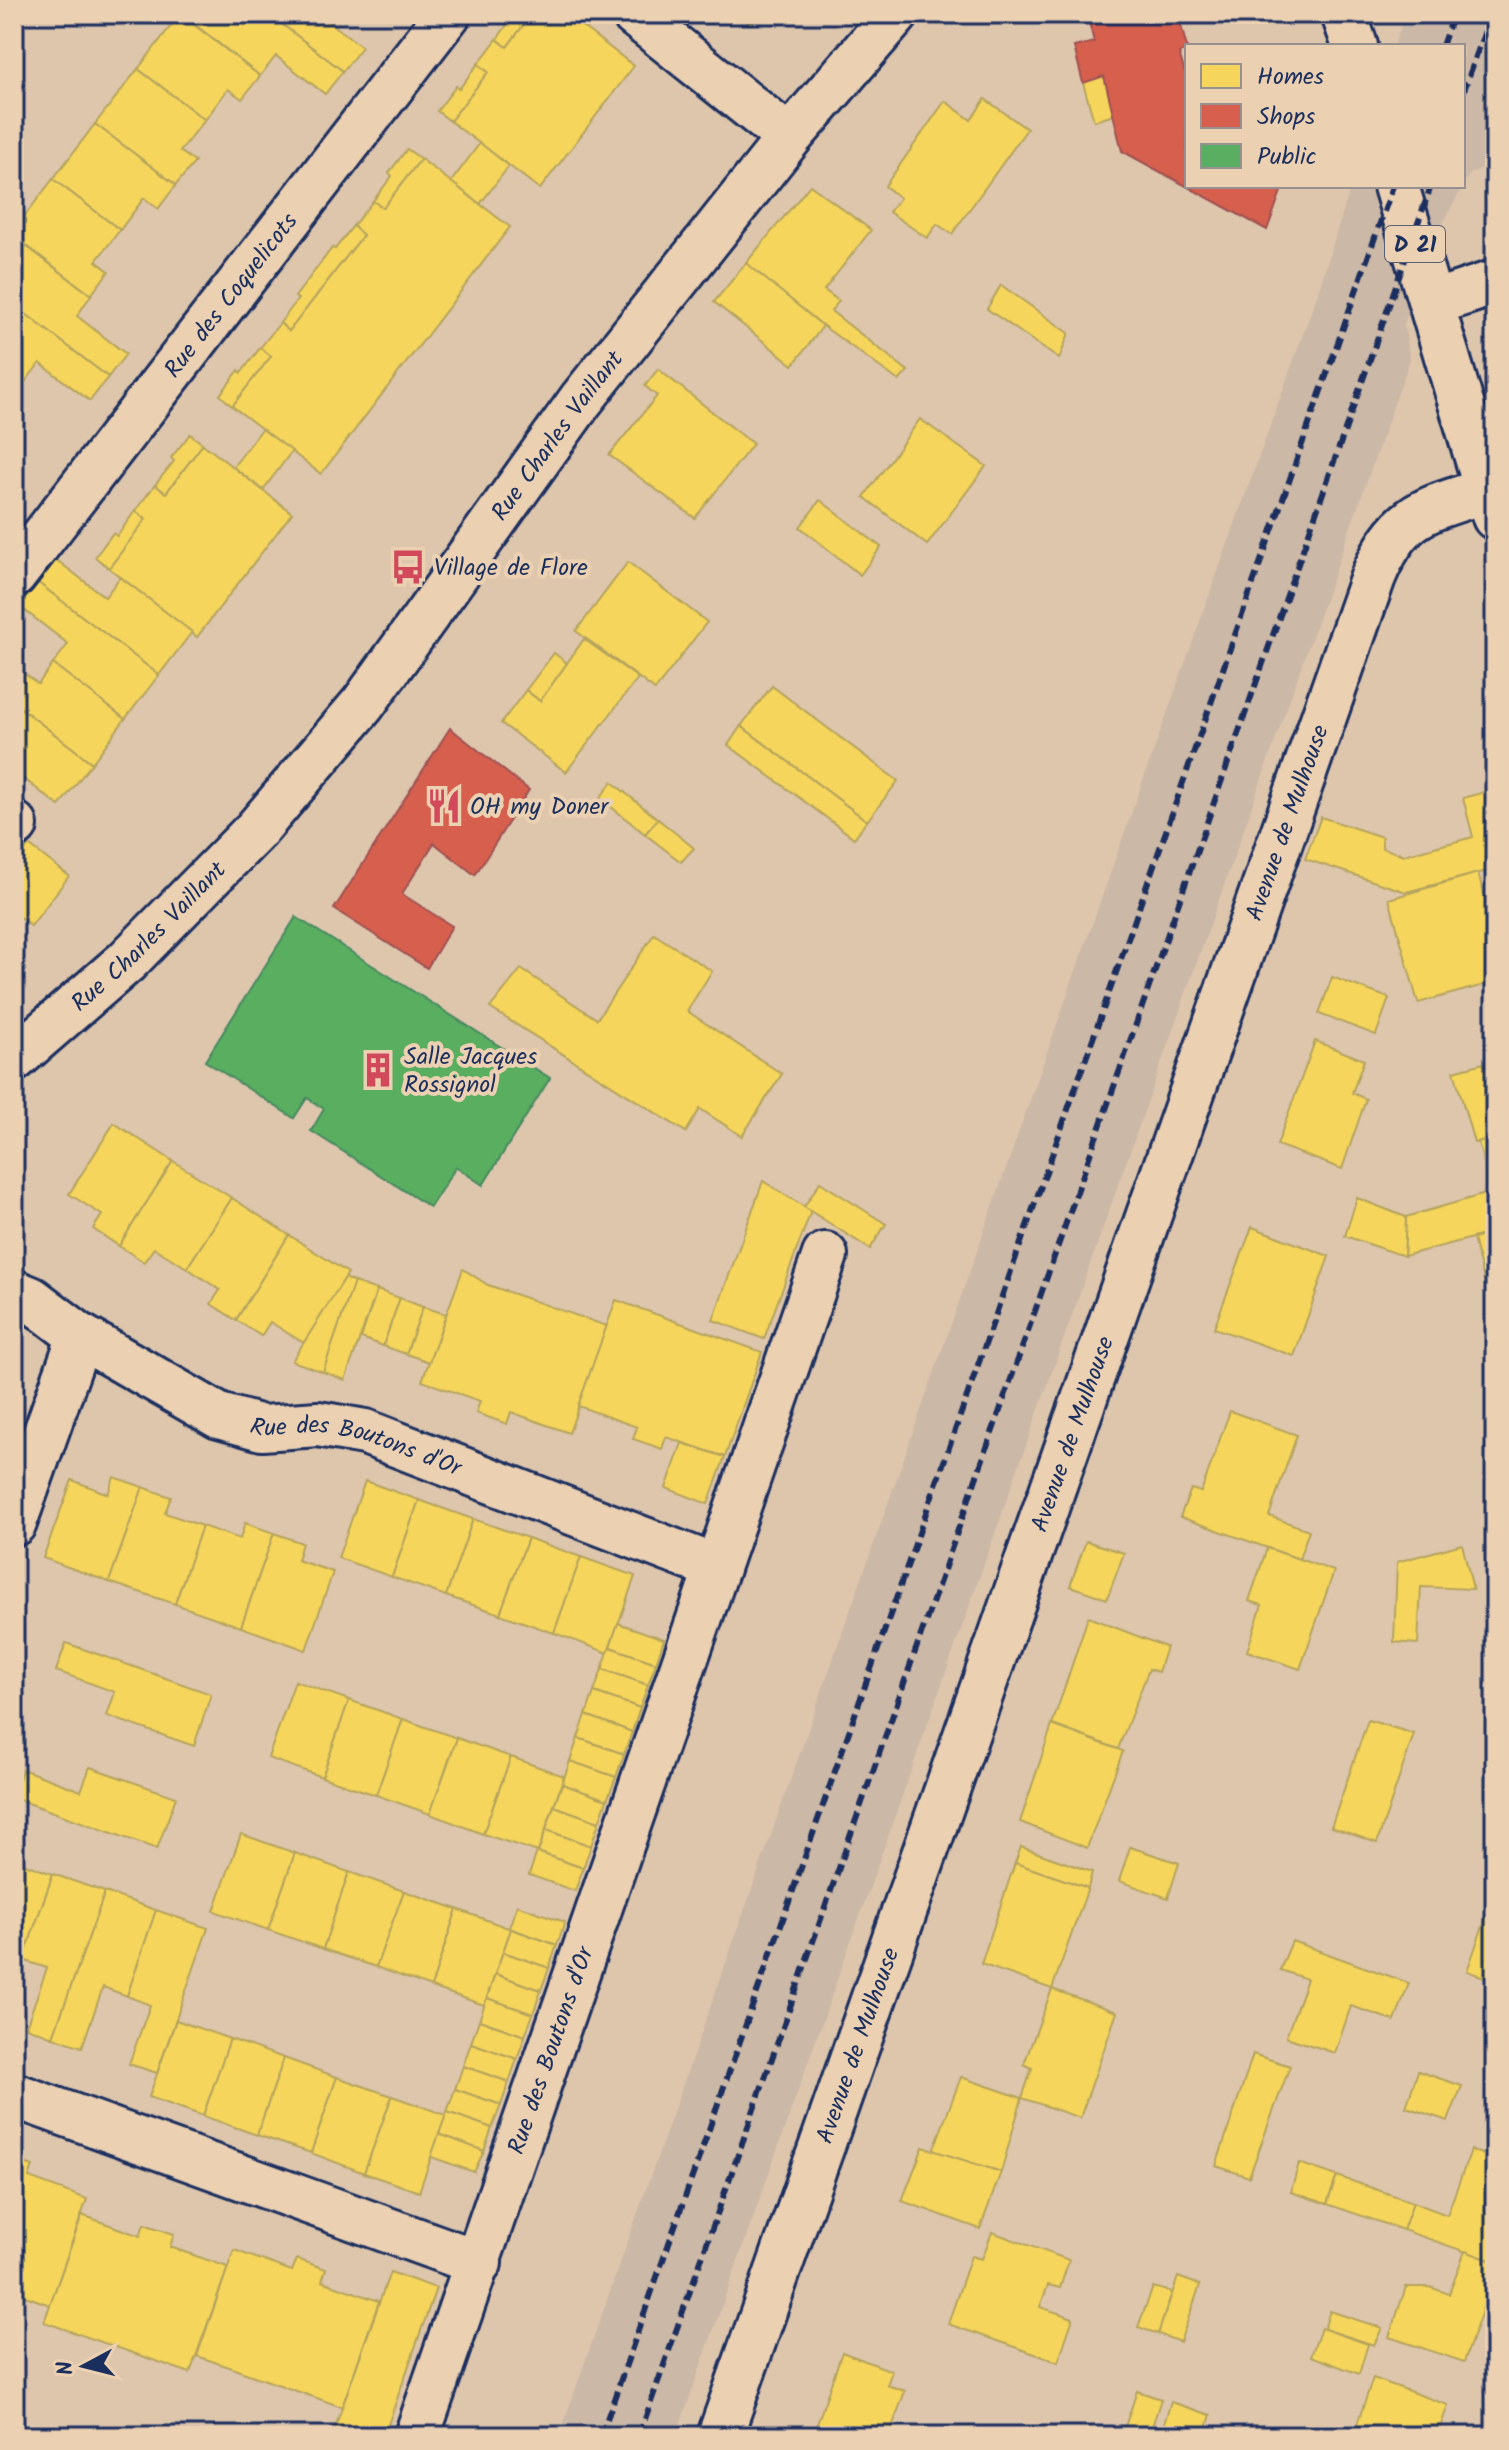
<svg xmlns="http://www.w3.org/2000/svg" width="1509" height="2450" font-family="Kalam,sans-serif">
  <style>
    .built { fill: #ccb8a6 }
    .homes { fill: #f6d55c; stroke: #b4a35d; stroke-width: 2 }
    .shops { fill: #d6604d; stroke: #9e5152; stroke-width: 2 }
    .public { fill: #5aae61; stroke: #478860; stroke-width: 2 }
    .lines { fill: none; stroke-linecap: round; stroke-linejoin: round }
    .minor-casing { stroke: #1b2f5e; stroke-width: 50 }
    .secondary-casing { stroke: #1b2f5e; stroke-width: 50 }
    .primary-casing { stroke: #1b2f5e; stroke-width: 50 }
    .minor { stroke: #ebd0b2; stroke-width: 44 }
    .secondary { stroke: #ebd0b2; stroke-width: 44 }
    .primary { stroke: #ebd0b2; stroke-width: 44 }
    .rail { stroke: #1b2f5e; stroke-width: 6; stroke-dasharray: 12 6; stroke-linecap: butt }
    .labels { text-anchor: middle; stroke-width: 8; stroke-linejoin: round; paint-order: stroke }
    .shield { fill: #ebd0b2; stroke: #595f77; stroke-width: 2 }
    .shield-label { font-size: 22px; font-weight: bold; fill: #1b2f5e }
    .street-label { font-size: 24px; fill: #1b2f5e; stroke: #ebd0b2 }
    .poi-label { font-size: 24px; fill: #1b2f5e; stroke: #ebd0b2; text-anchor: start }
  </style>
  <rect width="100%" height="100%" fill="#dec6ad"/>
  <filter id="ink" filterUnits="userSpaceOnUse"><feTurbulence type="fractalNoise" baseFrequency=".0125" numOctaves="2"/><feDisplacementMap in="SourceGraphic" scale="16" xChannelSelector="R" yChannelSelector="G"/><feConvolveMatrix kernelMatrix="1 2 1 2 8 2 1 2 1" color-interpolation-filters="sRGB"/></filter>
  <g filter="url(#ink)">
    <!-- built -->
    <polygon class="built" points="1405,14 1495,14 1495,139 1485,166 1469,175 1434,240 1404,324 1410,359 676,2436 559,2436 1147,769 1317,295 1351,186 1463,186 1463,46 1394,46"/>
    <!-- homes -->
    <g class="homes">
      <polygon points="180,14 260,76 242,99 228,89 205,120 138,69"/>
      <polygon points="192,14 269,14 343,71 325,94 276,56 260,76 188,19"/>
      <polygon points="269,14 319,14 362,47 343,71"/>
      <polygon points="515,14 532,14 507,47 497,39"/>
      <polygon points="532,14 566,14 634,66 540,189 450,121 488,72 478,64 497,39 507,47"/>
      <polygon points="738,14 759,14 751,24"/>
      <polygon points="478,64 488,72 450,121 437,111 456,86 459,89"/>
      <polygon points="138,69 205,120 180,151 195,162 176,185 95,124"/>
      <polygon points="1104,76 1114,115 1094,121 1083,83"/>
      <polygon points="985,99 1027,129 952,234 937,224 927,238 889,212 900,198 885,186 945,101 971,120"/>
      <polygon points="95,124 176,185 158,209 144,198 120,230 53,179"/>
      <polygon points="480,143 509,166 480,204 451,182"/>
      <polygon points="407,149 421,159 383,208 373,201 392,176 389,173"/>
      <polygon points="421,159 510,227 321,474 232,406 271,356 260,348 280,323 289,331 363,235 353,226 373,201 383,208"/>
      <polygon points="53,179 120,230 96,261 109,271 91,295 14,236 14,230"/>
      <polygon points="810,185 871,230 824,290 839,301 831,311 908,371 899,381 823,326 746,263"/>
      <polygon points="353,226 363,235 289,331 280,323 298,299 295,297 332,248 335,249"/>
      <polygon points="18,240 91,295 77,316 126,354 108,377 14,305 14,245"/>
      <polygon points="746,263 823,326 793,365 714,302"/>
      <polygon points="1001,285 1069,333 1059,359 987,309"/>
      <polygon points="14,305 108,377 90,401 40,363 25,382 14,374"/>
      <polygon points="260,348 271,356 232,406 220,395 239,370 241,373"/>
      <polygon points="658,369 753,444 695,518 609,455 657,396 645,386"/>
      <polygon points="14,374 25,382 14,396"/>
      <polygon points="920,419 986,466 927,545 864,497"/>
      <polygon points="262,429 292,451 263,490 233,467"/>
      <polygon points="190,434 203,444 166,493 155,485 174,461 171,458"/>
      <polygon points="203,444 292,513 197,637 109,568 146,519 135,511 155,485 166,493"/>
      <polygon points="820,500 881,547 860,575 800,527"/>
      <polygon points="135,511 146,519 109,568 95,557 113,533 117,536"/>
      <polygon points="54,558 105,597 120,577 192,632 159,675 37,582"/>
      <polygon points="628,562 707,622 655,690 576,631"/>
      <polygon points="37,582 159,675 125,719 53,664 68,644 19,606"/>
      <polygon points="584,639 638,678 566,772 501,723 526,690 540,701"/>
      <polygon points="554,653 567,663 540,701 526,690"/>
      <polygon points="53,664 125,719 92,763 14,703 14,665 38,684"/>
      <polygon points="772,686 898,781 867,821 741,726"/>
      <polygon points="14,703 92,763 59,806 14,771"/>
      <polygon points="741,726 867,821 854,838 728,745"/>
      <polygon points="612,782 658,819 645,834 600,798"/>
      <polygon points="1495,789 1495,869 1406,892 1305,859 1321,817 1382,837 1382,848 1404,855 1473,837 1463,798"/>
      <polygon points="658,819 694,848 681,862 645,834"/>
      <polygon points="29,845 69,876 31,926 14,913 14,864"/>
      <polygon points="1478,873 1495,933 1495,982 1418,1003 1389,899"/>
      <polygon points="654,934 712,971 687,1011 782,1074 742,1136 700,1109 686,1132 490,1008 521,969 597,1019"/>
      <polygon points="1332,977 1389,998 1376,1035 1319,1014"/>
      <polygon points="1315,1041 1364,1060 1352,1093 1366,1099 1342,1169 1277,1145"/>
      <polygon points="1495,1060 1495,1137 1474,1143 1454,1071"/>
      <polygon points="114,1123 173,1161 119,1246 93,1229 102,1215 69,1194"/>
      <polygon points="1495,1137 1495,1232 1404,1256 1406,1217 1492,1192 1478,1142"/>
      <polygon points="173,1161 232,1198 187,1268 154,1248 144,1262 119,1246"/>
      <polygon points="763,1181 811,1211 764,1339 713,1320"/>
      <polygon points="820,1182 886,1224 870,1249 804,1207"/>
      <polygon points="232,1198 289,1235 236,1320 211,1304 220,1290 187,1268"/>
      <polygon points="1357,1198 1406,1217 1404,1256 1345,1236"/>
      <polygon points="1252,1227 1329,1256 1294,1356 1214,1328"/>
      <polygon points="1495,1232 1495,1309 1492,1309 1473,1239"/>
      <polygon points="289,1235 348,1273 304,1343 270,1322 261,1336 236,1320"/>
      <polygon points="463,1269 488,1285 607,1326 569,1433 511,1412 507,1424 476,1413 480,1401 422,1381"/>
      <polygon points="345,1278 354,1282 323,1372 292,1361"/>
      <polygon points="354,1282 377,1290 345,1380 323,1372"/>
      <polygon points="377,1290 400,1298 383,1346 361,1338"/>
      <polygon points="400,1298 423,1307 406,1354 383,1346"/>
      <polygon points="616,1300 762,1352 725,1457 666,1437 662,1449 633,1439 637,1427 578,1406"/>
      <polygon points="423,1307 446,1314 429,1362 406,1354"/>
      <polygon points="1230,1411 1297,1435 1269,1516 1309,1530 1299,1559 1180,1517 1191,1489 1201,1492"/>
      <polygon points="682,1443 725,1457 708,1504 666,1488"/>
      <polygon points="114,1477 143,1487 109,1582 43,1558 72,1480 108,1494"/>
      <polygon points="365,1481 419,1500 392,1577 338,1558"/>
      <polygon points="143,1487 171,1497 165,1513 202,1526 175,1604 109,1582"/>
      <polygon points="419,1500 473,1519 446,1596 392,1577"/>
      <polygon points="473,1519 528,1538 500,1614 446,1596"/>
      <polygon points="245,1523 274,1533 241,1627 175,1604 202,1526 240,1539"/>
      <polygon points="274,1533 302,1543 297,1560 333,1572 306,1650 241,1627"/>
      <polygon points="528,1538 581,1557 554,1633 500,1614"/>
      <polygon points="1086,1541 1124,1553 1107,1599 1070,1586"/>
      <polygon points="1462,1544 1473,1589 1421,1587 1418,1644 1394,1642 1397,1562"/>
      <polygon points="1267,1548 1334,1571 1300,1669 1247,1651 1262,1605 1249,1601"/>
      <polygon points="581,1557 635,1576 608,1653 554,1633"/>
      <polygon points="1088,1617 1166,1647 1158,1672 1149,1669 1118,1749 1052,1725"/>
      <polygon points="618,1623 664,1639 656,1663 610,1647"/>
      <polygon points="66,1643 211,1694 194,1746 107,1716 115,1692 56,1671"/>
      <polygon points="610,1647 656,1663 648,1685 602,1669"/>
      <polygon points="602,1669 648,1685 640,1708 594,1692"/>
      <polygon points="295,1681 349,1700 322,1777 268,1758"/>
      <polygon points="594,1692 640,1708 632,1732 586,1715"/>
      <polygon points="349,1700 403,1719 376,1795 322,1777"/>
      <polygon points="586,1715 632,1732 624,1754 578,1738"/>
      <polygon points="403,1719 457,1738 430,1814 376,1795"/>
      <polygon points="1368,1720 1414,1734 1377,1843 1331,1827"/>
      <polygon points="1052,1725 1123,1751 1087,1848 1020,1822"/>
      <polygon points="457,1738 511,1757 483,1834 430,1814"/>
      <polygon points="578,1738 624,1754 616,1777 570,1761"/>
      <polygon points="511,1757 564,1776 538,1852 483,1834"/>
      <polygon points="570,1761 616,1777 607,1800 562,1784"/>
      <polygon points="90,1767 176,1797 157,1849 14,1798 22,1769 81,1791"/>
      <polygon points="562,1784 607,1800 599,1822 554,1806"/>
      <polygon points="554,1806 599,1822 591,1846 546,1830"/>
      <polygon points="546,1830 591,1846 583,1868 538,1852"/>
      <polygon points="241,1834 295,1853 268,1930 214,1911"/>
      <polygon points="1021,1847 1092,1872 1088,1888 1015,1863"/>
      <polygon points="1130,1847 1179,1863 1168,1898 1119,1881"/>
      <polygon points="537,1852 583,1868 575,1891 529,1875"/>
      <polygon points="295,1853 349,1872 323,1949 268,1930"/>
      <polygon points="14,1860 53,1874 23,1960 14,1957"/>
      <polygon points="1015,1863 1088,1888 1052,1989 981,1964"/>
      <polygon points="349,1872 404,1891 376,1967 323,1949"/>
      <polygon points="53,1874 105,1892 53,2037 26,2027 47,1968 23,1960"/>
      <polygon points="404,1891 457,1909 431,1987 376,1967"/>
      <polygon points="105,1892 156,1910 127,1996 103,1987 82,2047 53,2037"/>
      <polygon points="1495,1892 1495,1981 1467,1971"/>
      <polygon points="517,1905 565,1922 557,1945 509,1928"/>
      <polygon points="457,1909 511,1929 484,2005 431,1987"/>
      <polygon points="156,1910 208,1928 157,2073 129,2064 150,2005 127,1996"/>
      <polygon points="511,1929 557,1945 549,1968 503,1952"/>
      <polygon points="1292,1941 1409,1983 1395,2021 1351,2006 1335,2053 1286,2037 1307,1979 1280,1970"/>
      <polygon points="503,1952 549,1968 541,1990 495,1974"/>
      <polygon points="495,1974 541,1990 533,2014 487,1998"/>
      <polygon points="1052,1989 1117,2012 1080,2118 1022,2098 1032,2068 1024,2064"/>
      <polygon points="487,1998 533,2014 525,2036 479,2020"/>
      <polygon points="176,2020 230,2039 203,2116 149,2097"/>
      <polygon points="479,2020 525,2036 517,2059 471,2043"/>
      <polygon points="230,2039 284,2058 257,2135 203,2116"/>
      <polygon points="471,2043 517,2059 509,2082 463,2066"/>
      <polygon points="1253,2054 1290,2066 1249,2177 1216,2166"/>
      <polygon points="284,2058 337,2077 311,2153 257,2135"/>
      <polygon points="463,2066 509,2082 501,2105 455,2089"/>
      <polygon points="1418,2071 1462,2086 1448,2121 1406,2107"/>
      <polygon points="337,2077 392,2096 364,2173 311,2153"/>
      <polygon points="961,2077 1022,2098 1001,2172 933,2151"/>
      <polygon points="455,2089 501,2105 492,2128 447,2112"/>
      <polygon points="392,2096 446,2115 419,2192 364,2173"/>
      <polygon points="447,2112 492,2128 484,2151 439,2134"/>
      <polygon points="439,2134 484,2151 474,2172 431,2157"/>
      <polygon points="923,2147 1001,2172 980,2229 902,2201"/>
      <polygon points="1471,2150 1495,2159 1495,2251 1492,2261 1403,2230 1413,2202 1447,2215"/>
      <polygon points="14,2159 33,2166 29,2178 87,2199 50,2305 14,2292"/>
      <polygon points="1299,2163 1337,2176 1327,2204 1291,2192"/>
      <polygon points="1337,2176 1413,2202 1403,2230 1327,2204"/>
      <polygon points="82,2215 140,2236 144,2224 174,2234 170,2247 228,2267 190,2373 44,2322"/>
      <polygon points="992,2232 1069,2260 1060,2288 1048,2285 1040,2307 1073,2318 1058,2362 948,2324 971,2256 982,2259"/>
      <polygon points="234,2250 292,2271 297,2259 326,2269 322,2281 379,2301 342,2407 197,2356"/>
      <polygon points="1465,2251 1495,2262 1495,2274 1464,2362 1389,2337 1406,2287 1430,2287 1449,2294"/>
      <polygon points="390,2272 436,2288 384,2436 332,2436"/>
      <polygon points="1178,2277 1200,2285 1180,2342 1158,2334"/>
      <polygon points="1153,2287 1172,2292 1158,2334 1138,2327"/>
      <polygon points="1330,2311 1382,2328 1374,2345 1324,2329"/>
      <polygon points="1321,2328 1368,2344 1359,2374 1311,2356"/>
      <polygon points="842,2352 892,2371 887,2385 905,2391 889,2436 813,2436"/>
      <polygon points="1373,2378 1448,2405 1437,2436 1353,2436"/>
      <polygon points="1137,2391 1161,2399 1149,2436 1122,2436"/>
      <polygon points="1171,2402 1211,2415 1204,2436 1160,2436"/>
    </g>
    <!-- shops -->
    <g class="shops">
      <polygon points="1087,14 1178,14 1187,48 1187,50 1179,53 1187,79 1187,186 1283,186 1267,230 1122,151 1104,76 1083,83 1074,47 1094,42"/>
      <polygon points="450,728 529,790 475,875 434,843 402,894 452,926 427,968 334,909"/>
    </g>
    <!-- public -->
    <polygon class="public" points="296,917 550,1078 483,1185 456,1167 430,1207 311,1131 324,1109 307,1098 294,1118 205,1061"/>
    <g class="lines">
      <!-- minor casing -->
      <g class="minor-casing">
        <g id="minor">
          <polyline points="634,14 789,138"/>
          <polyline points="1433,303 1493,283"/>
          <path id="s1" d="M14,575L448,14"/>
          <polyline points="14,824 15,825"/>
          <path id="s2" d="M14,1292L31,1299L80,1336L219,1416L262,1428L318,1424L365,1432L717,1568"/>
          <polyline points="14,1523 80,1336"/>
          <polyline points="14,2095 479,2263"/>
          <path id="s3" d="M417,2436L825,1255"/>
          <path id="s4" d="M720,2436L1373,577C1400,512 1425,510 1487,490"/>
        </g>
      </g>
      <!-- secondary casing -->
      <g class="secondary-casing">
        <g id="secondary">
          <path id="s5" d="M14,1059L127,961L256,830L363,704L581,400L789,138L896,14"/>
        </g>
      </g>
      <!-- primary casing -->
      <g class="primary-casing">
        <g id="primary">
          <polyline points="1344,14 1355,46"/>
          <polyline points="1396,186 1495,517"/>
        </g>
      </g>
      <!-- minor -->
      <use href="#minor" class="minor"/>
      <!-- secondary -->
      <use href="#secondary" class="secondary"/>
      <!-- primary -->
      <use href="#primary" class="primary"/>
      <!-- rail -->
      <g class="rail">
        <polyline points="1442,46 1453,14"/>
        <polyline points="1463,93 1491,14"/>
        <polyline points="601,2436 1393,186"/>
        <polyline points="639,2436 1431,186"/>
      </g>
    </g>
  </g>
  <!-- icons -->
  <defs>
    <g id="bus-bare" transform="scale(2.76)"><path d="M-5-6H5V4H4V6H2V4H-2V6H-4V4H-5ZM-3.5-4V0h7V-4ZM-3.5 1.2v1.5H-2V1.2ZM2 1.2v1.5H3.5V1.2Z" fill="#d1495b" stroke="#ebd0b2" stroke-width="2.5" paint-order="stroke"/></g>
    <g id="restaurant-bare" transform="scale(2.76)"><path d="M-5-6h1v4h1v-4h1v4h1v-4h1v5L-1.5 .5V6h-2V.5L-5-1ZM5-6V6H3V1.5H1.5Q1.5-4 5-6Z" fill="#d1495b" stroke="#ebd0b2" stroke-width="2.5" paint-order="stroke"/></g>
    <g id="building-bare" transform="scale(2.76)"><path d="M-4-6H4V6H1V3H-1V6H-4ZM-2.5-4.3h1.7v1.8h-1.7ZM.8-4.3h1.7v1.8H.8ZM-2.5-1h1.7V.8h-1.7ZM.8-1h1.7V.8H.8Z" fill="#d1495b" stroke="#ebd0b2" stroke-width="2.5" paint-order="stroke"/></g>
  </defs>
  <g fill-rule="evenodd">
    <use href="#bus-bare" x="408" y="567"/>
    <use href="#restaurant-bare" x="444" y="806"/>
    <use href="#building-bare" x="378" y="1070"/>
  </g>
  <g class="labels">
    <!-- shield labels -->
    <rect class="shield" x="1385" y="226" width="60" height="36" rx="6"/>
    <g class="shield-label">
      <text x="1415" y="252">D 21</text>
    </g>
    <!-- street labels -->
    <g class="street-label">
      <text dy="8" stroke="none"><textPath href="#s1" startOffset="354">Rue des Coquelicots</textPath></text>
      <text dy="8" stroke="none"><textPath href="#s5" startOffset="830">Rue Charles Vaillant</textPath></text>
      <text dy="8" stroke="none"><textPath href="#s4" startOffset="1710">Avenue de Mulhouse</textPath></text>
      <text dy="8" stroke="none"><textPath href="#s5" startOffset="182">Rue Charles Vaillant</textPath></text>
      <text dy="8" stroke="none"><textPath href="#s4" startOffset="1062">Avenue de Mulhouse</textPath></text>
      <text dy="8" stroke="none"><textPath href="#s2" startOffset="382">Rue des Boutons d'Or</textPath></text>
      <text dy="8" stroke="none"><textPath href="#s4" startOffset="414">Avenue de Mulhouse</textPath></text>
      <text dy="8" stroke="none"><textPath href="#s3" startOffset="408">Rue des Boutons d'Or</textPath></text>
    </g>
    <!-- poi labels -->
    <g class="poi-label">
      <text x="434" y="575">Village de Flore</text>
      <text x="470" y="814">OH my Doner</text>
      <text x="404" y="1064">Salle Jacques<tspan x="404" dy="28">Rossignol</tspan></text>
    </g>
  </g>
  <!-- margin -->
  <rect width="1509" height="2450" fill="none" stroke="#ebd0b2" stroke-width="48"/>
  <rect x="24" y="24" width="1461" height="2402" fill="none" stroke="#1b2f5e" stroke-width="3" filter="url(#ink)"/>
  <!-- legend -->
  <rect x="1185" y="44" width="280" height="144" fill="#ebd0b2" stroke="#989090" stroke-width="2"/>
  <rect x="1201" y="64" width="40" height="24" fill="#f6d55c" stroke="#989090" stroke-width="2"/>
  <text x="1257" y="84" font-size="24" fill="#1b2f5e">Homes</text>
  <rect x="1201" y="104" width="40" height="24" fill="#d6604d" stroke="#989090" stroke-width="2"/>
  <text x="1257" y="124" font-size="24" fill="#1b2f5e">Shops</text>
  <rect x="1201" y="144" width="40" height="24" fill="#5aae61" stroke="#989090" stroke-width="2"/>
  <text x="1257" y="164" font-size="24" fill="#1b2f5e">Public</text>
  <!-- north arrow -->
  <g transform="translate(84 2366) rotate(263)" stroke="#ebd0b2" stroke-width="6" paint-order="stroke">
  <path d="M0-6L14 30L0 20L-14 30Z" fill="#1b2f5e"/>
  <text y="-12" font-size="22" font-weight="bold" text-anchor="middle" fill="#1b2f5e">N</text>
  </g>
</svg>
